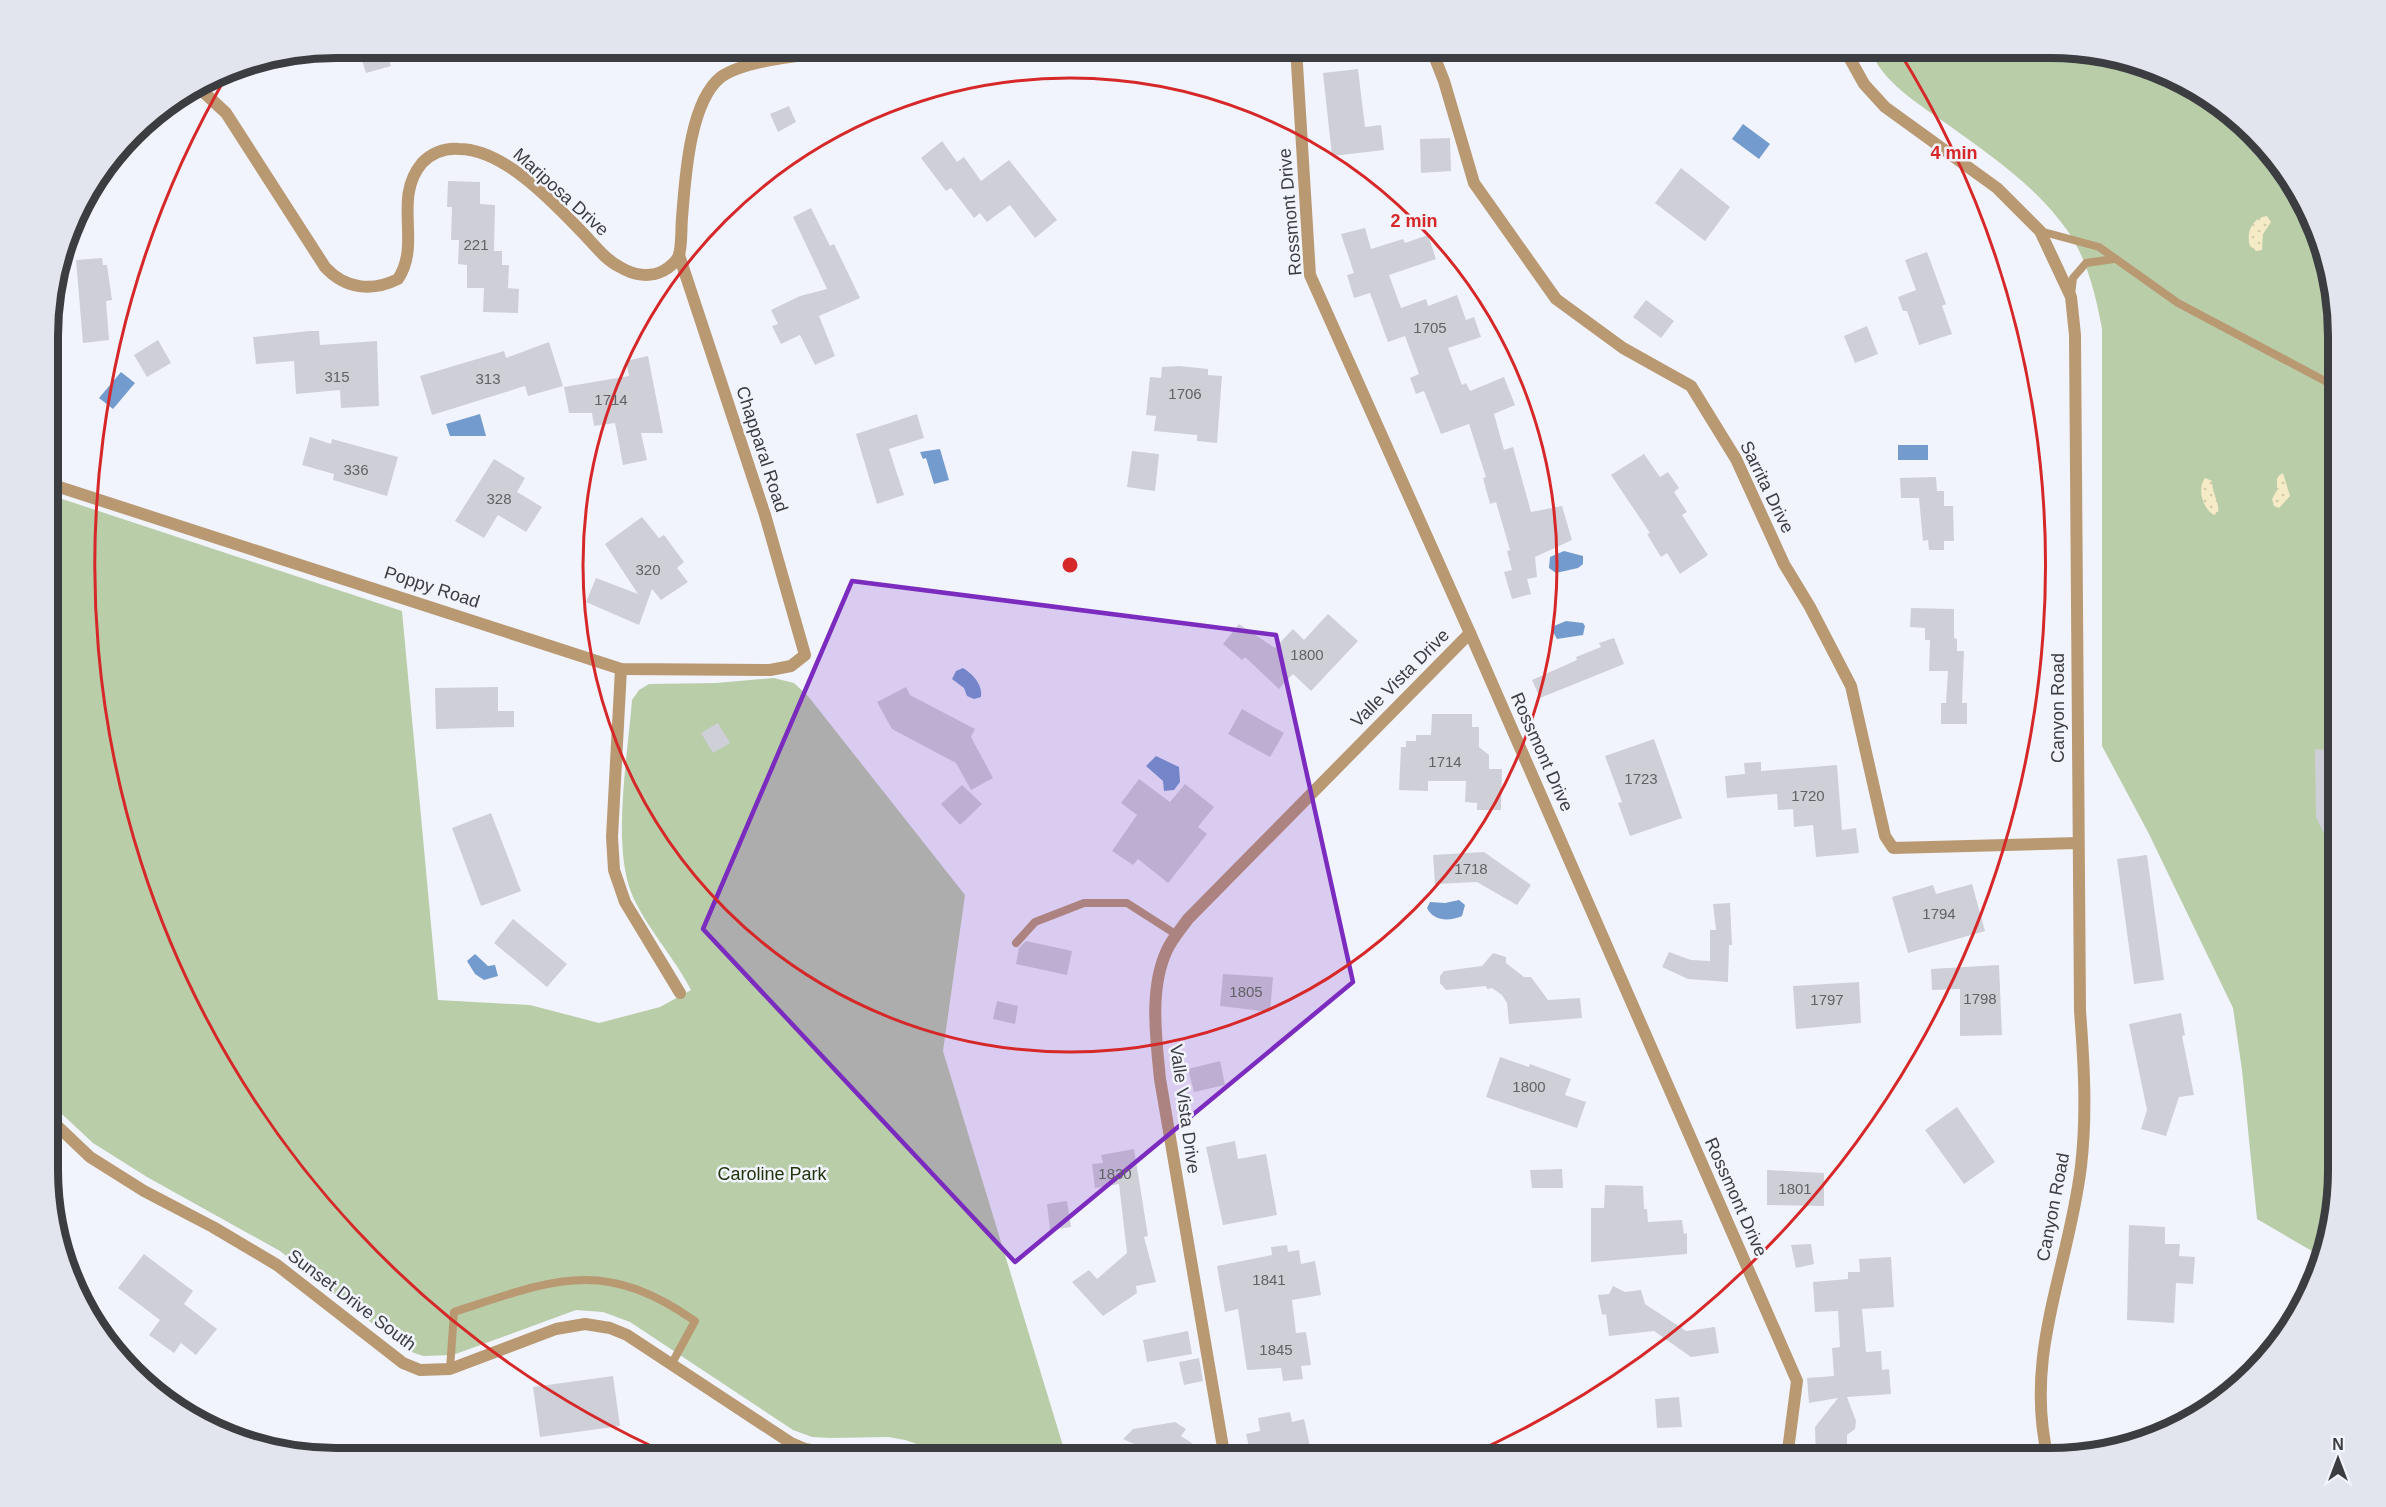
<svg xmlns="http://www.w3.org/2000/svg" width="2386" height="1507" font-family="Helvetica,sans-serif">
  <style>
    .green { fill: #b9cda9 }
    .sand { fill: url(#sand-dots) }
    .water { fill: #739bcd }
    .building { fill: #cfcfd8 }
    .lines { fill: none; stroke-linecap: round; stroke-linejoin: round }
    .service { stroke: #b99972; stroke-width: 8 }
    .minor { stroke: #b99972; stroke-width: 12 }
    .tertiary { stroke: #b99972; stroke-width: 12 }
    .marked { fill: #7b2cbf; fill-opacity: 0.2; stroke: #7b2cbf; stroke-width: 4.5; stroke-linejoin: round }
    .ring { fill: none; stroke: #d62828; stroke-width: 3 }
    .labels { text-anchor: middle; stroke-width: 5; stroke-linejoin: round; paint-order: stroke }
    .number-label { font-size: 15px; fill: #616266 }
    .street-label { font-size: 18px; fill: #3c3d40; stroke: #f2f4fd }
    .park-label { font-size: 18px; fill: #21350b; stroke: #f2f4fd }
    .rim { fill: none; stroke: #3c3d40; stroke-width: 8 }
    .centre { fill: #d62828; stroke: #f2f4fd; stroke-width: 3 }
    .ring-label { font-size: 18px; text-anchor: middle; font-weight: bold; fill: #d62828; stroke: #f2f4fd; stroke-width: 5; stroke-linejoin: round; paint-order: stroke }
  </style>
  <defs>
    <pattern id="sand-dots" width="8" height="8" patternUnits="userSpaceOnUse" patternTransform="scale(1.5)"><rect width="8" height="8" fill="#f5ebc6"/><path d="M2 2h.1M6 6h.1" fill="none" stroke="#d3caab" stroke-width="1.8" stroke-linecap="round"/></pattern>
  </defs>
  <rect width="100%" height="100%" fill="#f2f4fd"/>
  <!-- green -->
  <g class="green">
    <path d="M1870,48H2050L2124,58L2209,96L2300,193L2337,318V1189L2324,1258L2257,1219L2242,1070L2233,1008L2148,832L2102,746V329C2096,296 2087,258 2067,230C2036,186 1990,155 1947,124C1920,105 1880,81 1870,48Z"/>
    <path d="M50,495L402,611L438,1000L530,1005L599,1023L660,1007L691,990C675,958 644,925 631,892C612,842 628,754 632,700L639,690L649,684L716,683L774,678L794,683L808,696L965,895L943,1051L1067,1459H943L920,1445L905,1440L888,1437L830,1438L812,1437L793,1430L630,1322L603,1312L576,1310L453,1355L423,1356L406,1350L280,1251L147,1177L93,1143L50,1103Z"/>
  </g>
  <!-- sand -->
  <g class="sand">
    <path d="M2267,216L2271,222L2263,234L2262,250L2256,251L2250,246C2246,232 2252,218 2267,216Z"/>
    <polygon points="2283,473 2290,496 2279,508 2274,506 2272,499 2277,490 2277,477"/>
    <path d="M2205,478L2212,481C2212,494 2220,503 2218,512L2214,515C2202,508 2197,488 2205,478Z"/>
  </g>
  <!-- water -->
  <g class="water">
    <polygon points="1743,124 1770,144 1759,159 1732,139"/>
    <polygon points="121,372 135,383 113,409 99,398"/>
    <polygon points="480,414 486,436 450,436 446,424"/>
    <rect x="1898" y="445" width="30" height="15"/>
    <polygon points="940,449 949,480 934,484 926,458 923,459 920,452"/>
    <polygon points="1564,551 1583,556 1583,564 1578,568 1556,573 1549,568 1550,557"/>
    <polygon points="1566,621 1583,623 1585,626 1583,635 1557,639 1552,630 1554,626"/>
    <path d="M963,668C973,674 983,685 981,697L974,699L967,696L964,688L952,679L956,671Z"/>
    <polygon points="1156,756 1179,767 1180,782 1174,790 1164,791 1163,781 1146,766"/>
    <path d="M1459,900L1465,905L1462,916C1450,921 1434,922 1427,908L1430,902L1445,903Z"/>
    <polygon points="475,954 488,966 495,965 498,976 484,980 475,974 467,961"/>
  </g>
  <!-- building -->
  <g class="building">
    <polygon points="358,48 385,48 391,66 366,73"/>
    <polygon points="1358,69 1365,127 1381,125 1384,150 1332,156 1323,73"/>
    <polygon points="789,106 796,122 778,132 770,114"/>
    <polygon points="1450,138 1451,171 1421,173 1420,139"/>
    <polygon points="942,141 957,162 964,157 981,181 1009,160 1057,220 1035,238 1010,205 987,222 980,213 974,218 951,188 946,191 921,158"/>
    <polygon points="1681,168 1730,207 1705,241 1655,203"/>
    <polygon points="448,181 480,182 480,204 495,205 494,251 502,251 502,265 509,265 508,288 519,289 518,313 483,312 484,288 467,288 467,265 458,264 459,240 451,240 452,207 447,207"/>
    <polygon points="811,208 830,246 834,244 860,298 819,316 835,356 815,365 800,335 781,344 772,326 778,324 771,310 800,296 827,289 793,217"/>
    <polygon points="1365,228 1371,249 1403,239 1405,243 1428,235 1436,259 1389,275 1401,308 1426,299 1428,306 1457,295 1466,320 1474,317 1481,337 1448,348 1462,385 1466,383 1470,391 1504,377 1515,405 1494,414 1504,450 1513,447 1531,512 1562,506 1572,540 1535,557 1537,577 1527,579 1531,594 1512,599 1504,572 1512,570 1507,551 1510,550 1496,502 1490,504 1483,478 1486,477 1469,424 1441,434 1424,391 1416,394 1410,378 1419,374 1405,336 1388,342 1370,293 1354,298 1347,275 1354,273 1341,234"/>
    <polygon points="1927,252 1946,304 1942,306 1952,334 1919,345 1907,311 1903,311 1898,297 1916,290 1905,260"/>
    <polygon points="102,258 103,265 107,265 112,300 106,301 109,340 83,343 76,260"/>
    <polygon points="1646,300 1674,321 1661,338 1633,317"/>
    <polygon points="1867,326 1878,354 1855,363 1844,336"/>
    <polygon points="309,331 319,331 320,345 377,341 379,406 341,408 340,390 296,394 294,361 256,364 253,337"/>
    <polygon points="158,340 171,363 147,377 134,355"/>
    <polygon points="549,342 563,386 528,396 525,386 432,415 420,376 504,351 506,358"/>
    <polygon points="648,356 663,433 641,433 647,460 623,465 615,423 594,426 592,413 569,413 564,387 629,376 626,361"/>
    <polygon points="1179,366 1208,369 1208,375 1222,376 1217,443 1197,441 1197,435 1154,431 1156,416 1146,415 1150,377 1161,378 1162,367"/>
    <polygon points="917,414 924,438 889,449 904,495 877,504 856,434"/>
    <polygon points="310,437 331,444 332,439 398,457 387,496 333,480 334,474 302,465"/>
    <polygon points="1132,451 1159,454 1155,491 1127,487"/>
    <polygon points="1644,454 1660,477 1668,472 1679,488 1674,492 1687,512 1682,515 1708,555 1680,574 1667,553 1661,557 1647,534 1650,533 1611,475"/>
    <polygon points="494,459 525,478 517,492 542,507 526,532 498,515 484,538 455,521"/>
    <polygon points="1936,477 1937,491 1944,491 1944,506 1953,506 1954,541 1944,541 1944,550 1929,550 1928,540 1923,541 1919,498 1901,498 1900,478"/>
    <polygon points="642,517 659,538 664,535 684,562 677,568 688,582 661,600 652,589 639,625 586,602 596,578 638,594 605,544"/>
    <polygon points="1911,608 1954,609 1954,638 1957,639 1957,651 1964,651 1962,703 1967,703 1967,724 1941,724 1941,703 1946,703 1948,671 1929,671 1930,640 1925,640 1925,628 1910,627"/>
    <polygon points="1328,614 1358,641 1311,691 1293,674 1279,689 1245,657 1242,660 1223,644 1239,624 1275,648 1293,629 1304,640"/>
    <polygon points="1614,638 1624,664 1540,698 1532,680 1577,660 1576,657 1601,647 1599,643"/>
    <polygon points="498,687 498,711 514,711 514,727 436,729 435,688"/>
    <polygon points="906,687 910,695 975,729 971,737 993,778 971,790 956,763 892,729 877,702"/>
    <polygon points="1242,709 1284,733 1270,757 1228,734"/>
    <polygon points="1432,714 1472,714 1472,727 1479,727 1479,747 1489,755 1489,769 1502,769 1501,810 1477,810 1477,803 1465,802 1466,781 1428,781 1428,791 1399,790 1401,747 1406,747 1406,741 1416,741 1416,735 1431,735"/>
    <polygon points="718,723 730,743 713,753 701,733"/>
    <polygon points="1654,739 1682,818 1630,836 1618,803 1622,802 1605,756"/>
    <polygon points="2315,749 2337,751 2337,860 2316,817"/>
    <polygon points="1761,762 1761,771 1837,765 1842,830 1856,828 1859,853 1816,857 1813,825 1794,827 1793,809 1778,810 1777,794 1727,798 1725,776 1745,774 1744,763"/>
    <polygon points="1139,779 1170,802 1185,784 1214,807 1198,827 1207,834 1168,883 1138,859 1133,865 1112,851 1137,815 1121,803"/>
    <polygon points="962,785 982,804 960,825 941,804"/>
    <polygon points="491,813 521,891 481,906 452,828"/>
    <polygon points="1484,852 1531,885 1517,905 1477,882 1435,884 1433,855"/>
    <polygon points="2147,855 2164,980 2134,984 2117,859"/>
    <polygon points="1972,884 1985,931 1908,953 1892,897 1933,885 1936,894"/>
    <polygon points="1730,903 1732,945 1729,945 1728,982 1688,979 1662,967 1669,952 1691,960 1710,961 1710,930 1716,930 1713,904"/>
    <polygon points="513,919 567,964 547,987 494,943"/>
    <polygon points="1026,941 1072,951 1067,975 1016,964 1019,948"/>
    <polygon points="1493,953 1506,957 1506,963 1524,977 1531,977 1548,1000 1580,998 1582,1018 1509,1024 1507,1003 1502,995 1492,988 1487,989 1486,986 1446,990 1440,983 1440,976 1444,971 1482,966"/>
    <polygon points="1999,965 2002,1035 1960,1036 1960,989 1932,990 1931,969"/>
    <polygon points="1223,974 1273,977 1270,1012 1220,1006"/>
    <polygon points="1859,982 1861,1023 1796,1029 1793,986"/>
    <polygon points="997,1001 1018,1006 1015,1024 993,1019"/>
    <polygon points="2181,1013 2185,1035 2182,1036 2194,1095 2179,1097 2166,1136 2141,1129 2147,1110 2129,1024"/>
    <polygon points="1500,1057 1529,1067 1530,1064 1571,1079 1565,1095 1586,1102 1577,1128 1486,1097"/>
    <polygon points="1220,1061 1225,1085 1194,1092 1188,1069"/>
    <polygon points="1957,1107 1995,1162 1964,1184 1925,1130"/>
    <polygon points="1235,1141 1238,1159 1266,1154 1277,1215 1223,1225 1206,1147"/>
    <polygon points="1134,1149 1148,1236 1144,1237 1156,1282 1136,1286 1137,1293 1103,1316 1072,1282 1089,1270 1097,1279 1127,1253 1119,1184 1095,1188 1092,1164 1103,1163 1101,1155"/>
    <polygon points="1562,1169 1563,1188 1532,1188 1530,1170"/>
    <polygon points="1767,1170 1824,1173 1824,1206 1767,1205"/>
    <polygon points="1605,1185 1643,1186 1644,1209 1647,1209 1648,1222 1682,1220 1684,1234 1687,1233 1687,1254 1591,1262 1591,1208 1604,1208"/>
    <polygon points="1067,1201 1071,1227 1050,1230 1047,1204"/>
    <polygon points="2129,1225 2165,1227 2165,1244 2180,1244 2179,1256 2195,1257 2193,1284 2176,1283 2174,1323 2127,1320"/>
    <polygon points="1811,1244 1814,1264 1796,1268 1791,1245"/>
    <polygon points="1287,1245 1288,1252 1299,1250 1301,1264 1315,1261 1321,1295 1292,1300 1296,1333 1306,1332 1311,1365 1301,1366 1303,1379 1283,1381 1281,1368 1247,1370 1238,1309 1225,1312 1217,1266 1272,1255 1271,1247"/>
    <polygon points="144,1254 193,1291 184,1304 217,1329 196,1355 181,1343 174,1353 149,1335 160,1320 118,1288"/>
    <polygon points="1891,1257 1894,1307 1862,1309 1866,1352 1881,1351 1882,1370 1889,1369 1891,1394 1847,1397 1856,1421 1855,1429 1847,1435 1847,1458 1816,1458 1815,1427 1838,1398 1809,1403 1807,1378 1834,1376 1832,1348 1840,1347 1838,1311 1815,1312 1813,1282 1848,1279 1848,1272 1860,1272 1859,1259"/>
    <polygon points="1613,1286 1625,1292 1641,1290 1645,1304 1686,1331 1715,1327 1719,1353 1691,1357 1654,1331 1609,1336 1606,1314 1602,1315 1598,1295 1609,1294"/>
    <polygon points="1188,1331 1192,1354 1147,1362 1143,1340"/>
    <polygon points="1199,1358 1203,1381 1184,1385 1179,1362"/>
    <polygon points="613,1376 620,1426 540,1437 533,1387"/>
    <polygon points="1679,1397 1682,1427 1657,1428 1655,1399"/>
    <polygon points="1290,1412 1292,1422 1304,1419 1312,1455 1294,1459 1252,1459 1246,1434 1260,1431 1258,1418"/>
    <polygon points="1175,1422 1186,1429 1181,1436 1216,1459 1122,1459 1134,1444 1123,1439 1133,1429"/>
  </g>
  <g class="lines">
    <!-- service -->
    <g class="service">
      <polyline points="2040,231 2099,247 2178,303 2325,381 2337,393"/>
      <polyline points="2071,295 2073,278 2086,263 2114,259"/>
      <polyline points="1016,943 1035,922 1084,903 1127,903 1177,935"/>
      <path d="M450,1369L454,1312C553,1280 602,1256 695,1321L671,1365"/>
    </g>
    <!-- minor -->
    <g class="minor">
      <polyline points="1296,48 1310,275 1470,633 1797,1381 1787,1458"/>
      <polyline points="1431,48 1444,81 1474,183 1556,299 1623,348 1691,386 1736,459 1784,564 1810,607 1851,686 1885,836 1893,848 2078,843"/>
      <path d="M1844,48L1864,84L1885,107L1997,188L2040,231L2071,297L2075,335L2080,1011C2084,1063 2087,1115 2081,1166C2069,1268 2023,1354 2048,1458"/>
      <path d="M198,87L226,113L325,267C345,289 372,292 398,279C422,243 392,199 422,163C432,153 445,148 459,149C503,149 551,200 580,230C593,243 604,259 620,267C633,275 649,278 663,271C669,268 677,261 679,255C682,244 681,229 682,218C685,181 689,102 721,77C751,56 834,53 872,48"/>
      <polyline points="50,484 621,669 770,670 791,666 805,655 765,515 679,255"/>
      <polyline points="621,669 612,837 614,870 625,902 680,993"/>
      <path d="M1225,1459L1160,1079C1156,1038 1149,988 1167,950C1172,939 1181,929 1188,919L1470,633"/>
    </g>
    <!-- tertiary -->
    <polyline class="tertiary" points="50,1119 90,1157 144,1191 213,1227 277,1265 403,1363 420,1370 450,1369 556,1329 585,1324 610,1328 627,1335 791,1443 805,1449 822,1452 890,1450 918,1459"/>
  </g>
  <!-- marked area -->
  <path class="marked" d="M852,581L1276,635L1353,982L1015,1262L703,929Z"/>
  <!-- distance rings -->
  <g class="ring">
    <circle cx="1070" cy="565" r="487"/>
    <path d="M673 1456A975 975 0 0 1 230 70M1897 48A975 975 0 0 1 1467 1456"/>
  </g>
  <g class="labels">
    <!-- number labels -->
    <g class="number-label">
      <text x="476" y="250">221</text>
      <text x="1430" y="333">1705</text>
      <text x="337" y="382">315</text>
      <text x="488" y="384">313</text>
      <text x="1185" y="399">1706</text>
      <text x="611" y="405">1714</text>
      <text x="356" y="475">336</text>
      <text x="499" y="504">328</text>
      <text x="648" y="575">320</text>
      <text x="1307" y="660">1800</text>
      <text x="1445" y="767">1714</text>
      <text x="1641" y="784">1723</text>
      <text x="1808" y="801">1720</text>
      <text x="1471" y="874">1718</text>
      <text x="1939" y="919">1794</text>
      <text x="1246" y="997">1805</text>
      <text x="1980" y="1004">1798</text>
      <text x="1827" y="1005">1797</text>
      <text x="1529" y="1092">1800</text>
      <text x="1115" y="1179">1830</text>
      <text x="1795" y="1194">1801</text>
      <text x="1269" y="1285">1841</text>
      <text x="1276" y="1355">1845</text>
    </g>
    <!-- street labels -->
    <g class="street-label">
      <text transform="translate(561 192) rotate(42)" y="6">Mariposa Drive</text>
      <text transform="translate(1290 212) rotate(-95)" y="6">Rossmont Drive</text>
      <text transform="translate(762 449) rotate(72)" y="6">Chapparal Road</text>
      <text transform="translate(1767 487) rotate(64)" y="6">Sarrita Drive</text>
      <text transform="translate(432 587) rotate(18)" y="6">Poppy Road</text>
      <text transform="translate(1400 678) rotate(-45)" y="6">Valle Vista Drive</text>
      <text transform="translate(2058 708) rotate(-90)" y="6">Canyon Road</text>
      <text transform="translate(1542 752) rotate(66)" y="6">Rossmont Drive</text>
      <text transform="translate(1185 1109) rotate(82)" y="6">Valle Vista Drive</text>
      <text transform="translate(1736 1197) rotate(66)" y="6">Rossmont Drive</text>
      <text transform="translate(2053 1207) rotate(-79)" y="6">Canyon Road</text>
      <text transform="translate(352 1300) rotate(37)" y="6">Sunset Drive South</text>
    </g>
    <!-- park labels -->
    <g class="park-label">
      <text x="772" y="1180">Caroline Park</text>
    </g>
  </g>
  <!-- crop -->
  <path d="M0 0H2386V1507H0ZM336 58H2050A278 278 0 0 1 2328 336V1170A278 278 0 0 1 2050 1448H336A278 278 0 0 1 58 1170V336A278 278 0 0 1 336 58Z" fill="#e3e5ee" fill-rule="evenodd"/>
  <path class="rim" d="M336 58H2050A278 278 0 0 1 2328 336V1170A278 278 0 0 1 2050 1448H336A278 278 0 0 1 58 1170V336A278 278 0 0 1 336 58Z"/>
  <circle cx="1070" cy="565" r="9" class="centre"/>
  <g class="ring-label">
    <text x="1954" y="159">4 min</text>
    <text x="1414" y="227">2 min</text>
  </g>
  <!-- north arrow -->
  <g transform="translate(2338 1459)" stroke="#f2f4fd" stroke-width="4.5" paint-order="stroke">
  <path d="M0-4.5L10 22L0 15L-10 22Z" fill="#3c3d40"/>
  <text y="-9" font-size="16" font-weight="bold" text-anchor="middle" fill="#3c3d40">N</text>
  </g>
</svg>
